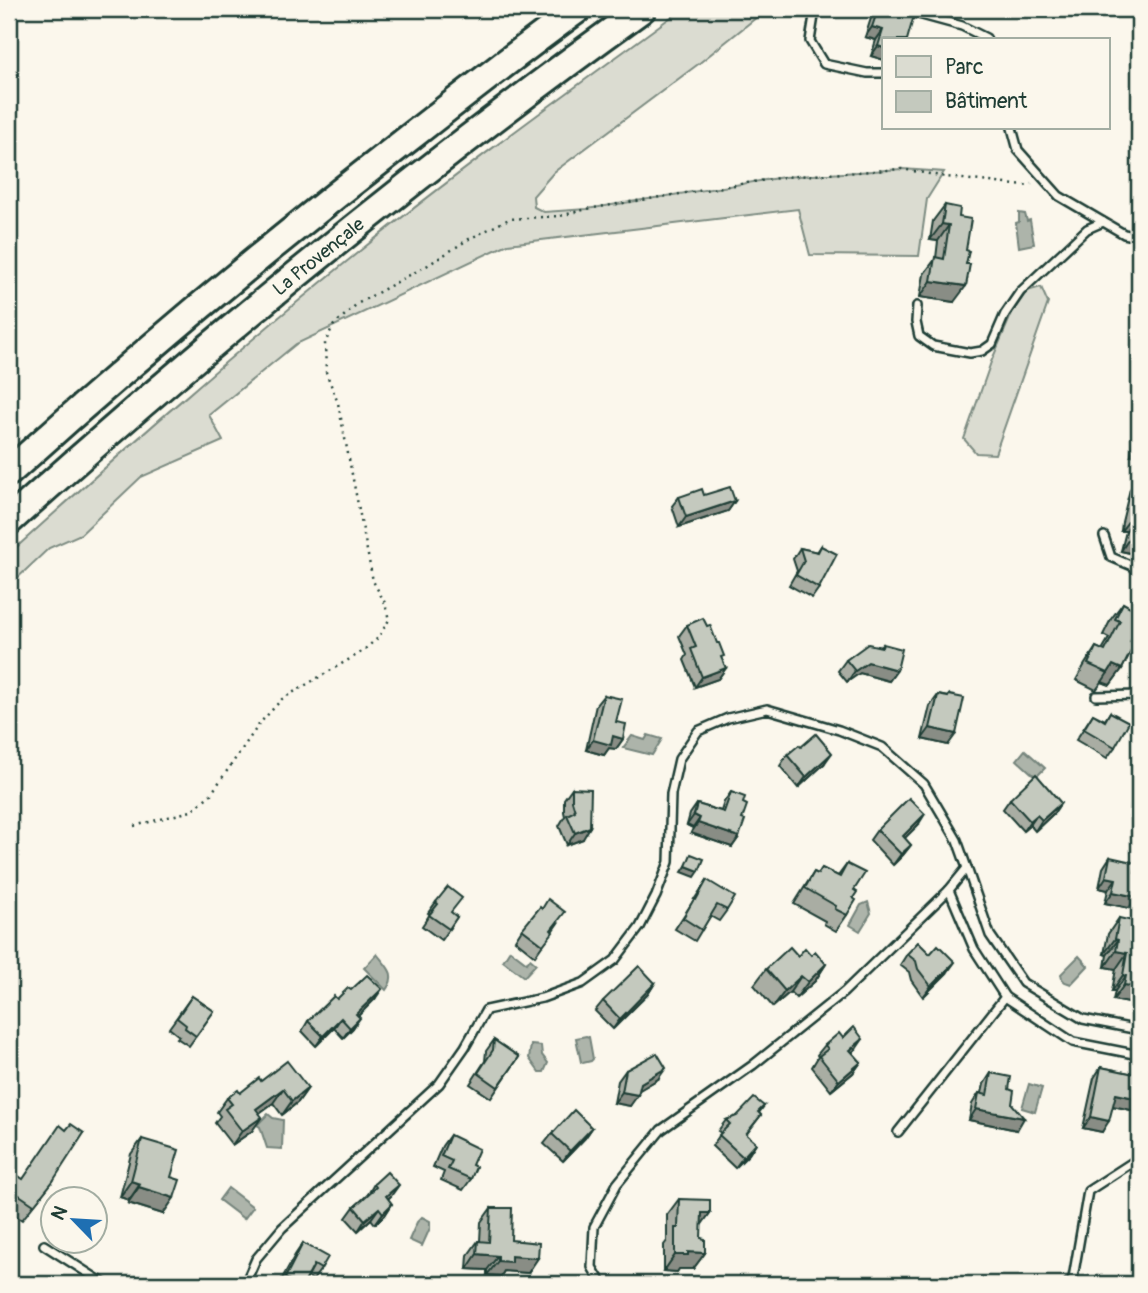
<svg xmlns="http://www.w3.org/2000/svg" width="1148" height="1293" font-family="Pangolin,sans-serif">
  <style>
    .green { fill: #dbdcd1; stroke: #7d8c82; stroke-width: 2 }
    .water { fill: #adb4aa; stroke: #74847b; stroke-width: 2 }
    .lines { fill: none; stroke-linecap: round; stroke-linejoin: round }
    .lane-casing { stroke: #1f3d34; stroke-width: 12 }
    .highway-casing { stroke: #1f3d34; stroke-width: 32 }
    .path { stroke: #1f3d34; stroke-width: 2.5; stroke-dasharray: 2 5; stroke-linecap: butt }
    .lane { stroke: #fbf7ec; stroke-width: 7 }
    .highway { stroke: #fbf7ec; stroke-width: 26 }
    .wall { fill: #a9ada3; stroke: #1f3d34; stroke-width: 2 }
    .shaded-wall { fill: #898d85; stroke: #1f3d34; stroke-width: 2 }
    .building { fill: #c4c9be; stroke: #1f3d34; stroke-width: 2 }
    .labels { text-anchor: middle; stroke-width: 5; stroke-linejoin: round; paint-order: stroke }
    .street-label { font-size: 19px; fill: #1f3d34; stroke: #fbf7ec }
  </style>
  <rect width="100%" height="100%" fill="#fbf7ec"/>
  <filter id="ink" filterUnits="userSpaceOnUse"><feTurbulence type="fractalNoise" baseFrequency=".0143" numOctaves="2"/><feDisplacementMap in="SourceGraphic" scale="14" xChannelSelector="R" yChannelSelector="G"/><feConvolveMatrix kernelMatrix="1 2 1 2 8 2 1 2 1" color-interpolation-filters="sRGB"/></filter>
  <g filter="url(#ink)">
    <!-- green -->
    <g class="green">
      <path d="M682,9H767L697,65L554,172L533,196L534,207L544,212L587,209L784,177L902,169L944,172L927,199L919,256L810,255L798,209L508,244L296,344L209,415L223,441L141,477L81,534L49,548L9,586V554C124,450 240,347 361,250C465,166 574,88 682,9Z"/>
      <polygon points="1041,287 1048,303 995,454 976,453 964,439 991,362 1012,313 1027,291"/>
    </g>
    <!-- water -->
    <g class="water">
      <polygon points="1019,213 1025,214 1027,221 1030,220 1034,244 1019,247 1016,223 1019,222"/>
      <polygon points="648,735 662,739 652,755 623,748 632,736 645,740"/>
      <polygon points="1025,750 1045,768 1036,777 1017,760"/>
      <polygon points="868,902 871,913 860,931 850,925 861,905"/>
      <polygon points="510,950 527,963 530,959 536,964 524,977 503,961"/>
      <path d="M377,954C387,967 398,974 386,990L364,968Z"/>
      <polygon points="1079,956 1088,966 1071,984 1065,982 1062,979 1061,974"/>
      <polygon points="586,1036 589,1037 593,1059 591,1061 583,1063 581,1062 576,1038"/>
      <polygon points="531,1045 541,1046 542,1055 548,1063 544,1072 539,1072 529,1058"/>
      <polygon points="1029,1084 1042,1088 1035,1112 1022,1108"/>
      <polygon points="268,1114 273,1118 283,1120 282,1149 267,1148 260,1127 257,1125"/>
      <polygon points="228,1188 253,1207 244,1219 219,1200"/>
      <polygon points="422,1217 430,1221 430,1228 422,1246 409,1240 417,1222"/>
    </g>
    <g class="lines">
      <!-- lane casing -->
      <g class="lane-casing">
        <g id="lane">
          <polyline points="819,9 814,16 810,41 824,64 867,73 884,73"/>
          <polyline points="900,9 962,26 986,38 987,40"/>
          <polyline points="1012,128 1018,150 1059,196 1124,234 1139,237"/>
          <polyline points="917,306 916,322 919,336 933,346 970,353 982,351 992,344 1005,314 1020,292 1087,229 1103,222"/>
          <polyline points="1104,536 1111,557 1139,569"/>
          <polyline points="1096,696 1139,695"/>
          <polyline points="967,868 990,935 1023,983 1083,1019 1139,1030"/>
          <polyline points="949,890 974,949 1005,997 1073,1042 1139,1055"/>
          <polyline points="898,1132 1005,997"/>
          <polyline points="44,1245 105,1284"/>
          <polyline points="245,1284 256,1259 282,1228 439,1084 465,1047 486,1010 542,998 583,983 615,960 640,927 656,896 669,862 671,794 679,759 698,731 728,718 767,709 839,730 882,747 924,784 957,840 967,868 949,890 844,992 753,1065 661,1130 617,1184 594,1227 592,1267 602,1284"/>
          <polyline points="1067,1284 1073,1278 1088,1191 1139,1158"/>
        </g>
      </g>
      <!-- highway casing -->
      <g class="highway-casing">
        <g id="highway">
          <path d="M9,472C138,356 272,244 409,138C465,94 521,50 578,9"/>
          <path d="M9,521C211,340 421,168 642,9"/>
        </g>
      </g>
      <!-- path -->
      <polyline class="path" points="134,826 191,811 211,794 260,723 282,699 360,653 378,638 389,620 385,603 373,581 338,403 326,372 325,343 333,326 357,304 428,265 469,239 509,219 560,216 587,209 784,177 902,169 946,177 1024,186 1032,184"/>
      <!-- lane -->
      <use href="#lane" class="lane"/>
      <!-- highway -->
      <use href="#highway" class="highway"/>
    </g>
    <!-- wall -->
    <g class="wall">
      <polygon points="875,9 903,9 884,40 884,60 871,56 876,40 865,37 873,12"/>
      <polygon points="945,205 959,217 954,302 920,297 924,274 936,258 938,241 930,240 933,221"/>
      <polygon points="1139,426 1139,456 1131,455 1134,434"/>
      <polygon points="1139,477 1139,555 1121,551 1126,531 1121,531 1122,522 1130,489"/>
      <polygon points="704,495 735,501 728,511 679,527 672,506 679,497"/>
      <polygon points="821,546 819,588 812,598 789,585 797,571 793,559 800,548 817,552"/>
      <polygon points="1123,603 1134,615 1139,619 1139,653 1132,649 1122,669 1110,685 1102,682 1096,690 1076,680 1085,664 1096,647 1102,650 1109,638 1103,635 1111,619"/>
      <polygon points="687,625 726,668 718,679 695,687 684,660 687,655 679,636"/>
      <polygon points="883,644 897,670 889,681 860,673 847,682 838,671 846,660 880,647"/>
      <polygon points="604,695 623,739 616,749 609,748 604,755 586,750 596,705"/>
      <polygon points="938,695 947,697 949,695 948,745 922,739 930,706"/>
      <polygon points="1110,712 1115,747 1107,758 1076,740 1093,714 1105,720"/>
      <polygon points="787,755 824,764 798,788 780,766"/>
      <polygon points="1139,769 1139,817 1130,816 1133,778"/>
      <polygon points="572,788 583,839 567,845 559,826 565,816 564,812 564,799"/>
      <polygon points="731,792 743,803 742,819 739,837 732,847 691,833 693,828 687,825 690,814 697,804 721,811 724,802"/>
      <polygon points="1010,799 1054,813 1035,831 1030,825 1023,831 1003,809"/>
      <polygon points="918,825 904,838 911,845 903,855 893,865 870,840 877,830"/>
      <polygon points="1110,857 1129,908 1105,903 1108,890 1099,888 1103,868"/>
      <polygon points="847,864 854,890 853,898 847,915 836,931 824,924 825,921 794,904 814,872 818,874 822,868 838,876"/>
      <polygon points="707,880 727,910 719,921 710,916 695,941 675,929"/>
      <polygon points="436,902 457,917 441,940 422,926 430,914 428,913"/>
      <polygon points="1119,918 1131,930 1129,1003 1113,1000 1115,991 1112,991 1116,969 1105,967 1107,955 1104,954 1108,934"/>
      <polygon points="558,923 535,956 515,940 522,929"/>
      <polygon points="907,954 947,973 923,997 911,980 909,972 900,965"/>
      <polygon points="811,955 826,964 815,981 796,998 790,992 773,1007 754,985 766,969 798,956"/>
      <polygon points="655,983 648,994 613,1029 595,1011 603,1001"/>
      <polygon points="351,990 375,999 358,1016 353,1028 343,1038 334,1028 316,1046 302,1031 308,1021"/>
      <polygon points="192,996 214,1011 189,1046 177,1038 179,1036 169,1028"/>
      <polygon points="843,1038 856,1049 852,1052 861,1062 853,1073 831,1091 812,1067 818,1057 817,1055 825,1045"/>
      <polygon points="494,1040 519,1057 491,1098 470,1084 485,1061 486,1051"/>
      <polygon points="1101,1067 1139,1075 1139,1106 1136,1111 1113,1106 1102,1132 1083,1128 1094,1078"/>
      <polygon points="626,1070 658,1079 639,1090 630,1106 614,1103 618,1081"/>
      <polygon points="991,1073 1009,1089 1017,1130 969,1120 972,1104 979,1093 982,1093 984,1084"/>
      <polygon points="261,1081 308,1088 298,1102 282,1115 273,1103 259,1113 252,1131 232,1145 215,1123 220,1116 217,1112 227,1098 240,1093"/>
      <polygon points="764,1106 759,1113 761,1115 746,1135 756,1143 749,1154 735,1168 712,1146 721,1133 718,1131 726,1120"/>
      <polygon points="592,1128 585,1138 563,1161 544,1144 552,1134"/>
      <polygon points="450,1135 472,1165 471,1179 463,1190 441,1180 444,1172 433,1167 442,1146"/>
      <polygon points="142,1139 171,1177 163,1214 128,1203 129,1200 120,1197 131,1154"/>
      <polygon points="23,1179 53,1181 22,1220 9,1211 9,1181"/>
      <polygon points="374,1184 391,1196 388,1199 392,1204 385,1215 375,1224 371,1219 358,1231 346,1218 354,1207 367,1196"/>
      <polygon points="679,1199 710,1213 701,1225 701,1238 705,1253 693,1269 679,1269 677,1272 664,1271 664,1245 667,1241 667,1215"/>
      <polygon points="491,1208 511,1240 528,1273 504,1271 501,1276 487,1275 487,1270 467,1269 468,1255 478,1241 480,1241 481,1222"/>
      <polygon points="303,1243 321,1269 313,1280 308,1277 304,1284 279,1284 295,1255"/>
    </g>
    <!-- shaded-wall -->
    <g class="shaded-wall">
      <polygon points="974,9 993,9 971,13"/>
      <polygon points="872,27 883,30 876,40 865,37"/>
      <polygon points="878,46 884,48 884,60 871,56"/>
      <polygon points="942,224 949,225 938,241 930,240"/>
      <polygon points="931,281 966,286 954,302 920,297"/>
      <polygon points="1139,443 1139,456 1131,455"/>
      <polygon points="735,501 728,511 679,527 686,517"/>
      <polygon points="1133,515 1137,515 1126,531 1121,531"/>
      <polygon points="1132,534 1139,536 1139,555 1121,551"/>
      <polygon points="868,662 897,670 889,681 860,673 847,682 855,671"/>
      <polygon points="1113,665 1122,669 1110,685 1102,682"/>
      <polygon points="726,668 718,679 695,687 702,677"/>
      <polygon points="930,728 956,734 948,745 922,739"/>
      <polygon points="613,736 623,739 616,749 609,748 604,755 586,750 593,740"/>
      <polygon points="832,753 824,764 798,788 806,777"/>
      <polygon points="1061,803 1054,813 1035,831 1042,820"/>
      <polygon points="1138,805 1139,806 1139,817 1130,816"/>
      <polygon points="925,814 918,825 896,847 903,836"/>
      <polygon points="694,815 700,818 693,828 687,825"/>
      <polygon points="1037,815 1030,825 1023,831 1030,821"/>
      <polygon points="698,823 739,837 732,847 691,833"/>
      <polygon points="590,827 583,839 567,845 575,833"/>
      <polygon points="911,845 903,855 893,865 901,854"/>
      <polygon points="686,866 699,871 695,877 682,872"/>
      <polygon points="1106,877 1116,879 1108,890 1099,888"/>
      <polygon points="1113,892 1137,897 1129,908 1105,903"/>
      <polygon points="1115,939 1118,940 1107,955 1104,954"/>
      <polygon points="1116,951 1127,953 1116,969 1105,967"/>
      <polygon points="955,962 947,973 923,997 931,986"/>
      <polygon points="826,964 815,981 796,998 808,982"/>
      <polygon points="1123,975 1126,976 1115,991 1112,991"/>
      <polygon points="801,976 790,992 773,1007 785,991"/>
      <polygon points="655,983 648,994 613,1029 620,1019"/>
      <polygon points="1124,985 1139,987 1139,988 1129,1003 1113,1000"/>
      <polygon points="382,989 375,999 350,1024 356,1014"/>
      <polygon points="341,1018 334,1028 316,1046 323,1036"/>
      <polygon points="360,1018 353,1028 343,1038 350,1028"/>
      <polygon points="863,1039 856,1049 842,1061 850,1050"/>
      <polygon points="861,1062 853,1073 831,1091 839,1081"/>
      <polygon points="666,1068 658,1079 633,1094 641,1083"/>
      <polygon points="308,1088 298,1102 282,1115 292,1101"/>
      <polygon points="283,1089 273,1103 246,1123 256,1109"/>
      <polygon points="622,1092 638,1095 630,1106 614,1103"/>
      <polygon points="1116,1094 1139,1099 1139,1106 1136,1111 1108,1105"/>
      <polygon points="976,1109 1024,1118 1017,1130 969,1120"/>
      <polygon points="262,1117 252,1131 232,1145 242,1131"/>
      <polygon points="1091,1117 1109,1121 1102,1132 1083,1128"/>
      <polygon points="592,1128 585,1138 563,1161 570,1151"/>
      <polygon points="756,1143 749,1154 735,1168 743,1157"/>
      <polygon points="131,1181 140,1184 129,1200 120,1197"/>
      <polygon points="399,1185 391,1196 378,1207 386,1196"/>
      <polygon points="139,1187 174,1198 163,1214 128,1203"/>
      <polygon points="392,1204 385,1215 375,1224 383,1213"/>
      <polygon points="379,1208 371,1219 358,1231 365,1220"/>
      <polygon points="702,1213 710,1213 698,1230"/>
      <polygon points="688,1252 705,1253 693,1269 679,1269 677,1272 664,1271 675,1255"/>
      <polygon points="477,1254 498,1256 487,1270 467,1269"/>
      <polygon points="511,1256 538,1258 528,1273 504,1271 501,1276 487,1275 498,1261"/>
    </g>
    <!-- building -->
    <g class="building">
      <polygon points="878,9 903,9 915,12 907,40 884,40 884,48 878,46 883,30 872,27"/>
      <polygon points="945,205 960,208 959,217 971,219 966,250 969,251 966,264 970,264 966,286 931,281 935,257 944,259 949,225 942,224"/>
      <polygon points="1139,484 1139,536 1132,534 1137,515 1133,515 1134,505"/>
      <polygon points="730,487 735,501 686,517 679,497 702,489 704,495"/>
      <polygon points="821,546 837,554 819,588 796,575 804,561 800,548 818,552"/>
      <polygon points="1123,603 1136,610 1134,615 1139,619 1139,631 1136,629 1130,642 1135,643 1122,669 1113,665 1108,673 1088,664 1096,647 1105,651 1120,621 1115,619"/>
      <polygon points="703,618 707,626 710,625 717,643 719,643 724,656 721,657 726,668 702,677 691,649 696,647 687,625"/>
      <polygon points="868,644 882,647 883,644 902,649 897,670 868,662 855,671 846,660"/>
      <polygon points="604,695 622,699 616,722 626,724 623,739 613,736 611,745 593,740"/>
      <polygon points="938,695 948,697 949,695 964,698 956,734 930,728"/>
      <polygon points="1110,712 1129,722 1115,747 1084,729 1093,714 1105,721"/>
      <polygon points="816,734 832,753 806,777 787,755 799,745 801,747"/>
      <polygon points="1036,774 1061,803 1042,820 1037,815 1030,821 1010,799"/>
      <polygon points="572,788 591,789 590,827 575,833 567,815 575,811 572,801"/>
      <polygon points="731,792 745,797 743,803 747,805 742,819 745,820 739,837 698,823 700,818 694,815 697,804 724,812"/>
      <polygon points="909,798 925,814 903,836 911,845 901,854 877,830"/>
      <polygon points="691,854 704,859 699,871 686,866"/>
      <polygon points="1110,857 1137,863 1135,873 1139,874 1139,881 1137,897 1113,892 1116,879 1106,877"/>
      <polygon points="847,864 865,873 854,890 857,892 853,898 856,900 847,915 835,909 836,906 805,888 814,872 818,874 822,868 840,877"/>
      <polygon points="707,880 735,897 727,910 717,905 702,930 683,918 694,899 696,900"/>
      <polygon points="448,887 462,898 451,912 457,917 449,929 429,915 438,904 436,902"/>
      <polygon points="548,899 565,912 551,930 553,932 543,945 522,929 540,907 542,909"/>
      <polygon points="1119,918 1133,921 1131,930 1139,931 1139,987 1124,985 1126,976 1123,975 1127,953 1116,951 1118,940 1115,939"/>
      <polygon points="918,942 930,954 938,945 955,962 931,986 918,969 916,961 907,954"/>
      <polygon points="790,947 798,956 805,948 811,955 815,951 826,964 808,982 801,976 785,991 766,969"/>
      <polygon points="639,966 655,983 620,1019 603,1001"/>
      <polygon points="367,975 382,989 356,1014 360,1018 350,1028 341,1018 323,1036 308,1021 334,996 337,999 348,988 351,990"/>
      <polygon points="192,996 214,1011 196,1036 185,1028 186,1025 177,1018"/>
      <polygon points="854,1027 863,1039 850,1050 861,1062 839,1081 819,1056 828,1049 825,1045 839,1033 843,1038"/>
      <polygon points="494,1040 519,1057 498,1087 478,1073 493,1050"/>
      <polygon points="657,1053 666,1068 641,1083 638,1095 622,1092 626,1070"/>
      <polygon points="287,1061 308,1088 292,1101 283,1089 256,1109 262,1117 242,1131 225,1109 232,1104 227,1098 238,1090 240,1093 259,1078 261,1081"/>
      <polygon points="1101,1067 1139,1075 1139,1099 1116,1094 1109,1121 1091,1117"/>
      <polygon points="991,1073 1011,1077 1009,1089 1014,1091 1012,1104 1024,1118 976,1109 979,1093 987,1095"/>
      <polygon points="754,1098 764,1106 758,1112 761,1115 746,1134 756,1143 743,1157 719,1135 730,1124 726,1120 737,1116"/>
      <polygon points="574,1110 592,1128 570,1151 552,1134"/>
      <polygon points="71,1124 84,1133 53,1181 34,1205 9,1188 9,1181 14,1173 23,1179 60,1125 66,1130"/>
      <polygon points="450,1135 479,1149 472,1165 476,1167 471,1179 448,1169 452,1161 441,1156"/>
      <polygon points="142,1139 179,1150 171,1177 180,1180 174,1198 139,1187 140,1184 131,1181"/>
      <polygon points="387,1172 399,1185 386,1196 392,1204 383,1213 379,1208 365,1220 354,1207 376,1187 374,1184"/>
      <polygon points="679,1199 710,1200 710,1213 702,1213 701,1238 705,1239 705,1253 688,1252 688,1255 675,1255 675,1228 678,1228"/>
      <polygon points="491,1208 512,1208 511,1240 539,1243 538,1258 511,1256 511,1262 498,1261 498,1256 477,1254 478,1241 489,1242"/>
      <polygon points="303,1243 328,1257 321,1269 314,1265 304,1284 297,1284 285,1278"/>
    </g>
  </g>
  <g class="labels">
    <!-- street labels -->
    <g class="street-label">
      <text transform="translate(318 256) rotate(-39)" y="7">La Provençale</text>
    </g>
  </g>
  <!-- margin -->
  <rect width="1148" height="1293" fill="none" stroke="#fbf7ec" stroke-width="35"/>
  <rect x="18" y="18" width="1113" height="1258" fill="none" stroke="#1f3d34" stroke-width="2.5" filter="url(#ink)"/>
  <!-- legend -->
  <rect x="882" y="38" width="228" height="91" fill="#fbf7ec" stroke="#a3ada2" stroke-width="2"/>
  <rect x="896" y="56" width="35" height="21" fill="#dbdcd1" stroke="#a3ada2" stroke-width="2"/>
  <text x="945" y="74" font-size="21" fill="#1f3d34">Parc</text>
  <rect x="896" y="91" width="35" height="21" fill="#c4c9be" stroke="#a3ada2" stroke-width="2"/>
  <text x="945" y="108" font-size="21" fill="#1f3d34">Bâtiment</text>
  <!-- north arrow -->
  <g transform="translate(74 1220) rotate(295)"><circle r="33" fill="#fbf7ec" stroke="#a3ada2" stroke-width="2"/>
  <path d="M0-5L12 26L0 18L-12 26Z" fill="#1f6fb2"/>
  <text y="-10" font-size="19" font-weight="bold" text-anchor="middle" fill="#1f3d34">N</text>
  </g>
</svg>
